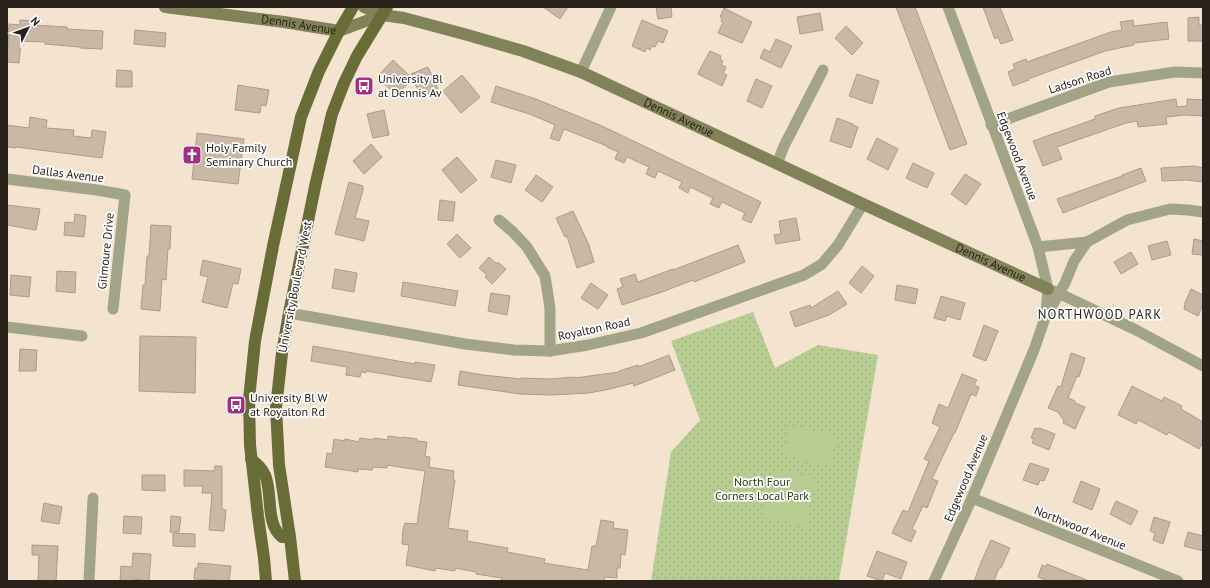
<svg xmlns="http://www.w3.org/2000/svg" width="1210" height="588" font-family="'PT Sans',sans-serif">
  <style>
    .park { fill: url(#park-dots) }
    .pitch { fill: #b8cd91 }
    .building { fill: #c8b8a5; stroke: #ab9b88 }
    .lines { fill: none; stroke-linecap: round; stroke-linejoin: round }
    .street { stroke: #a1a487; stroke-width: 11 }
    .secondary { stroke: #808358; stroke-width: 12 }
    .primary { stroke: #686c36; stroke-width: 12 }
    .labels { text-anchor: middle; stroke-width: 3.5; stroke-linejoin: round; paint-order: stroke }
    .street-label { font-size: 12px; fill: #28221b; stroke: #fff }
    .poi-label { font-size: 12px; fill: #28221b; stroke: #fff; text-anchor: start }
    .park-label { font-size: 12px; fill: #2d3b0b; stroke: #fff }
    .neighbourhood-label { font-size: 13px; letter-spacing: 1px; fill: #28221b; stroke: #fff }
  </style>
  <defs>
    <pattern id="park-dots" width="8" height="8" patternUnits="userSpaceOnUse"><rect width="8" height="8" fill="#b8cd91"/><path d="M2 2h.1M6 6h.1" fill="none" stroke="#9eb07c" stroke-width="1.8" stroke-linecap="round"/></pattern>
  </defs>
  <rect width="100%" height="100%" fill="#f4e3cf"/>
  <!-- park -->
  <polygon class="park" points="753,312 775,368 818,345 878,355 839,581 651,581 671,452 700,420 671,341"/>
  <!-- pitch -->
  <g class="pitch">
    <polygon points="790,426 836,436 831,465 785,456"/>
    <polygon points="773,470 816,478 812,499 769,491"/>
    <polygon points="768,497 810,506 807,526 763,518"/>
  </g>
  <!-- building -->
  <g class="building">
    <polygon points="543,7 568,7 560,19"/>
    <polygon points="656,7 671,7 672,17 658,19"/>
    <polygon points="896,7 915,7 967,144 950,150"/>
    <polygon points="983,7 1000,7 1013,40 1001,44 998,37 995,39"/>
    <polygon points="724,8 752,22 742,43 718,33 723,22 721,21 722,18 720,17"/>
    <polygon points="820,13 823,30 800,34 797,17"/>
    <polygon points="1199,17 1199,25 1203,25 1203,41 1188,41 1188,18"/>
    <polygon points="20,20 34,21 34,25 67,27 67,29 103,31 102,49 80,48 80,47 45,44 45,42 21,41 19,63 7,62 9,24 20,25"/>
    <polygon points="642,20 668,31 663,43 658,41 655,47 652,46 650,50 647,48 645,52 632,46"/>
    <polygon points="1133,20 1134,26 1167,22 1169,39 1134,43 1134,45 1105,51 1028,79 1029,80 1013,86 1008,72 1015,69 1013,64 1026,59 1027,62 1111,32 1122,30 1120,22"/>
    <polygon points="846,26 863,43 852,55 835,38"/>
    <polygon points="135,30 166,33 165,47 134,44"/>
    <polygon points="776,39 792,46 781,68 760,58 764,49 770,52"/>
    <polygon points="710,51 721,56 720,59 723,61 721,65 726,67 723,73 727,75 722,86 698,74 698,73"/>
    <polygon points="393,60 413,79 396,95 377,77"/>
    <polygon points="428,67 438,89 421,97 411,74"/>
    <polygon points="117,70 132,71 132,87 116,87"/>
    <polygon points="857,74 879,81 872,104 849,96"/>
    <polygon points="462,75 480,97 461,113 443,91"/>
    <polygon points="756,79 772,86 762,108 747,101"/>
    <polygon points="238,85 269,90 266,106 261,105 260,113 235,110"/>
    <polygon points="496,86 536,99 602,126 761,202 751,223 742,219 745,213 722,202 719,208 710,204 713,198 690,187 688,193 679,188 682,182 658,171 655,178 646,174 649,167 627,157 624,163 615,159 618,152 607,147 607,146 564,129 559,141 550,138 555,125 532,115 491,102"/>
    <polygon points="1176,99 1177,107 1187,106 1187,99 1203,100 1203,116 1185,115 1166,117 1167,124 1138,127 1137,121 1126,123 1057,147 1062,159 1043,166 1033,141 1095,119 1095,116 1119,108"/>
    <polygon points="384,110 389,135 373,138 367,114"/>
    <polygon points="30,117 47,120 46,128 74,130 73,136 91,138 92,130 106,132 102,158 16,147 16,148 7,147 7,125 29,128"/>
    <polygon points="837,118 853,124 853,125 858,127 851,148 830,141"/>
    <polygon points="197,133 244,139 238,184 192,179"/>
    <polygon points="877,138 898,149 888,170 867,159"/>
    <polygon points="371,144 382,157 364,174 353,161"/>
    <polygon points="457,157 477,180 461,193 442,170"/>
    <polygon points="496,160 516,165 511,183 491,177"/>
    <polygon points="913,163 934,173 927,188 906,178"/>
    <polygon points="1194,166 1203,168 1203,182 1187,180 1162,181 1161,168"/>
    <polygon points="1141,168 1146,181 1063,213 1057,199 1122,176 1122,175"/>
    <polygon points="965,174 981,184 966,205 951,194"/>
    <polygon points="536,175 553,187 542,202 525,190"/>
    <polygon points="349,182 363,186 363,190 355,218 369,221 364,241 335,234"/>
    <polygon points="440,200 455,202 453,221 438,220"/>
    <polygon points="7,205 40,209 36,230 7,225"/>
    <polygon points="573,211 589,245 594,262 577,268 567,236 565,237 556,218"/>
    <polygon points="75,214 86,216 84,237 64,235 65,222 74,223"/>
    <polygon points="796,218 800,240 776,244 774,235 781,234 779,221"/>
    <polygon points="151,225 171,226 170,249 168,249 166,280 162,279 160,311 141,309 143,285 145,285 147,256 149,256"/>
    <polygon points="457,234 471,248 460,258 447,244"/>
    <polygon points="1194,239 1203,241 1203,255 1192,254"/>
    <polygon points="1167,241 1171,255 1152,260 1148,246"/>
    <polygon points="738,245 745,262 694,282 693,280 662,292 622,305 617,289 623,287 620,279 635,274 638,282 673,269 673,270"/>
    <polygon points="1131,252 1138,264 1121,274 1114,262"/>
    <polygon points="489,257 497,264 498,262 506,269 492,284 485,277 487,275 479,268"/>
    <polygon points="203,260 241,269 238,284 233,283 227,308 202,302 208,277 200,275"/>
    <polygon points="862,266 874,276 861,293 849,283"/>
    <polygon points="335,269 357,273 354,292 332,288"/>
    <polygon points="57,271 76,272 75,293 56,291"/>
    <polygon points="11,275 31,277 29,297 10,295"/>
    <polygon points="403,282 458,291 455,306 401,296"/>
    <polygon points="591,283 608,295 598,309 581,298"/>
    <polygon points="897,285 918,289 915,304 895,300"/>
    <polygon points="1191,289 1203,295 1203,305 1198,316 1184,309 1185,303"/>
    <polygon points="838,291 847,304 829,315 795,327 790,312 810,305 811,308"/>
    <polygon points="491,293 510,296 507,315 488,311"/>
    <polygon points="941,296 965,303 960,320 947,316 945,321 934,318"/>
    <polygon points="984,325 998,331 986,361 973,356"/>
    <polygon points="140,336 196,337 195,393 139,391"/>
    <polygon points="313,346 415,364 415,362 435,365 431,382 366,371 366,373 361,372 360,377 346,375 347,367 311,361"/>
    <polygon points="20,349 37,350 36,371 19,371"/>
    <polygon points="1071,353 1085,358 1079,377 1077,376 1068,398 1075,401 1075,403 1085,407 1075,429 1063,423 1064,421 1058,412 1048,408 1058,386 1061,387"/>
    <polygon points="669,355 675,370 634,386 633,383 610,389 589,393 551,395 520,394 458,385 460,371 483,375 521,379 521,378 549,379 575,377 575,378 619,372 619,371 638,365 638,367"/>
    <polygon points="962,374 977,380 974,385 979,387 976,396 971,394 955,433 954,433 932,479 938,481 927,508 923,506 912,529 916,531 911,542 892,533 903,510 908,512 929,461 924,459 940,427 932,423 939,404 948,408"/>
    <polygon points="1132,386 1162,401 1164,397 1182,406 1181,409 1203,422 1203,442 1199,449 1169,432 1167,435 1138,420 1136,424 1118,415"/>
    <polygon points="1035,428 1038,429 1039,428 1055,434 1049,450 1032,443 1034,439 1031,438"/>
    <polygon points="388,436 403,438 403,437 417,439 417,441 427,442 425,456 430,457 429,467 454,471 453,480 455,480 448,528 468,531 467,541 508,548 507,552 545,559 544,563 588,570 592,546 596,546 601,520 614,522 613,528 628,530 625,555 621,554 620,568 617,568 617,578 605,577 604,581 501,581 502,578 476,574 476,572 455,568 455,571 436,568 435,571 406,565 409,545 402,544 403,529 405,523 417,524 425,471 387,465 387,468 373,467 372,470 358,469 358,472 325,467 327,453 332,454 334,439 344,441 345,439 359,442 360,438 373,440 374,438 388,440"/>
    <polygon points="1030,463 1049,469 1044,481 1040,480 1038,485 1023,480"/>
    <polygon points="215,466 222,466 222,509 226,510 224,531 209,530 212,493 202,493 203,486 184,486 184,470 214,471"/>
    <polygon points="142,475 165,475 165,491 142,490"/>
    <polygon points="1081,481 1100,489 1092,510 1073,502"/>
    <polygon points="1116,501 1138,511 1131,525 1110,514"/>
    <polygon points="44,503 62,507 59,524 41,521"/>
    <polygon points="124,516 142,517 141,534 123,533"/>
    <polygon points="171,516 181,517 179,532 170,532"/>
    <polygon points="1154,517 1170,522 1163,544 1153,540 1155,533 1150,531"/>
    <polygon points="1188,532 1203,536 1203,551 1184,546"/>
    <polygon points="173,533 195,534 195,547 173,546"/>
    <polygon points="991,540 1010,548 1001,568 999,568 994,581 974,581 982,560"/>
    <polygon points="32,545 58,546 56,581 38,581 39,555 32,555"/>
    <polygon points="877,551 907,562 901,579 885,573 882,581 867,576"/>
    <polygon points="133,553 151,554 149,581 134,579 133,581 120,581 121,566 132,567"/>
    <polygon points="198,563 231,566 229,581 194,579 195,568 198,568"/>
    <polygon points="1047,564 1089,581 1048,581 1038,577 1042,565 1046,567"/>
  </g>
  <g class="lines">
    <!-- street -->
    <g class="street">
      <polyline points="948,7 1038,247 1048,289 1046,313"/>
      <polyline points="581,72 611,7"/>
      <polyline points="991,125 1109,82 1175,72 1203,73"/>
      <polyline points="777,164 784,146 823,70"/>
      <polyline points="7,179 97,190 125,195 113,309"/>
      <polyline points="499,220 513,232 527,247 545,276 550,308 550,351"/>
      <polyline points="1038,247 1087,242"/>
      <polyline points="1054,291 1136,330 1203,366"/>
      <polyline points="289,313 465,344 514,350 550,351 588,345 641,333 804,275 822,264 838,245 863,204"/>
      <polyline points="7,327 82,336"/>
      <polyline points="972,498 1178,581"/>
      <polyline points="89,581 93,498"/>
      <polyline points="934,581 972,498 1034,350 1045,318 1065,283 1074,261 1087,242 1127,220 1170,209 1188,210 1203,212"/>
    </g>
    <!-- secondary -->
    <g class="secondary">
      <path id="s1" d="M165,7L284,22L339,31L382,15"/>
      <path id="s2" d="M364,7L382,15L404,18L464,34L523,51L581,72L863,204L1048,289"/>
    </g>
    <!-- primary -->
    <g class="primary">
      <path d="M251,459C257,464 262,468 265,475C273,493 265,524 282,537H290"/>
      <polyline points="266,581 264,558 258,516 250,445 249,399 255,341 273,246 301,117 319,71 339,31 353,7"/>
      <polyline points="295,581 290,537 279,465 276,408 282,353 289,313 316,182 332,114 344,83 357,56 387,7"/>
    </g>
  </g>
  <!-- icons -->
  <defs>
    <g id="bus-square" transform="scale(1)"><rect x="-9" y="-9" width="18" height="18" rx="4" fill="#a52e85" stroke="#fff"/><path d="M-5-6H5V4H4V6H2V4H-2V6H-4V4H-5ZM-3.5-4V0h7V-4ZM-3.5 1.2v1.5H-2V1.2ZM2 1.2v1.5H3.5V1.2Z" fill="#fff"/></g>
    <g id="church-square" transform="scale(1)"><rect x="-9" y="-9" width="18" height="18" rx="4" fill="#a52e85" stroke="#fff"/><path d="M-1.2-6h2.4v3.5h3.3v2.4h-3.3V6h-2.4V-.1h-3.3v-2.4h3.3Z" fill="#fff"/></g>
  </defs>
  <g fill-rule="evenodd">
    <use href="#bus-square" x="364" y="86"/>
    <use href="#church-square" x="192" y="155"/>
    <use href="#bus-square" x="236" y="405"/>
  </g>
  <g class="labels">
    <!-- street labels -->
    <g class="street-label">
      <text dy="4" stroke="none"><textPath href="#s1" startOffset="135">Dennis Avenue</textPath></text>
      <text transform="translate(1080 80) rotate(-18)" y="4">Ladson Road</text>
      <text dy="4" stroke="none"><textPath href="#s2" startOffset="335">Dennis Avenue</textPath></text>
      <text transform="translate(1017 156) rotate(69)" y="4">Edgewood Avenue</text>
      <text transform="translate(68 174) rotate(7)" y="4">Dallas Avenue</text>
      <text transform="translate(106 251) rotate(-84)" y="4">Gilmoure Drive</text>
      <text dy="4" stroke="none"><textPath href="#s2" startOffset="679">Dennis Avenue</textPath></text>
      <text transform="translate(295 287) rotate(-79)" y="4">University Boulevard West</text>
      <text transform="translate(594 329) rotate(-12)" y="4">Royalton Road</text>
      <text transform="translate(966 478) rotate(-67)" y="4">Edgewood Avenue</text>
      <text transform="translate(1080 528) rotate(22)" y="4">Northwood Avenue</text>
    </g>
    <!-- poi labels -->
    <g class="poi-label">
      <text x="378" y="83">University Bl<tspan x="378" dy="14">at Dennis Av</tspan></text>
      <text x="206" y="152">Holy Family<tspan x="206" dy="14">Seminary Church</tspan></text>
      <text x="250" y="402">University Bl W<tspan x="250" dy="14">at Royalton Rd</tspan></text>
    </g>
    <!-- park labels -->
    <g class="park-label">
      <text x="762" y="486">North Four<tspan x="762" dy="14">Corners Local Park</tspan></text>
    </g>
    <!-- neighbourhood labels -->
    <g class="neighbourhood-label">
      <text x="1100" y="319">NORTHWOOD PARK</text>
    </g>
  </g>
  <!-- border -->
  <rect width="1210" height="588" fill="none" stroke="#28221b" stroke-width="16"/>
  <!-- north arrow -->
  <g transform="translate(28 28) rotate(48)" stroke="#ffffff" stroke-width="3" paint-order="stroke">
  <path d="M0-3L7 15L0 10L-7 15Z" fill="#28221b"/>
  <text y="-6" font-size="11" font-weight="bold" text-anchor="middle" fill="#28221b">N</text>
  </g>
</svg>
